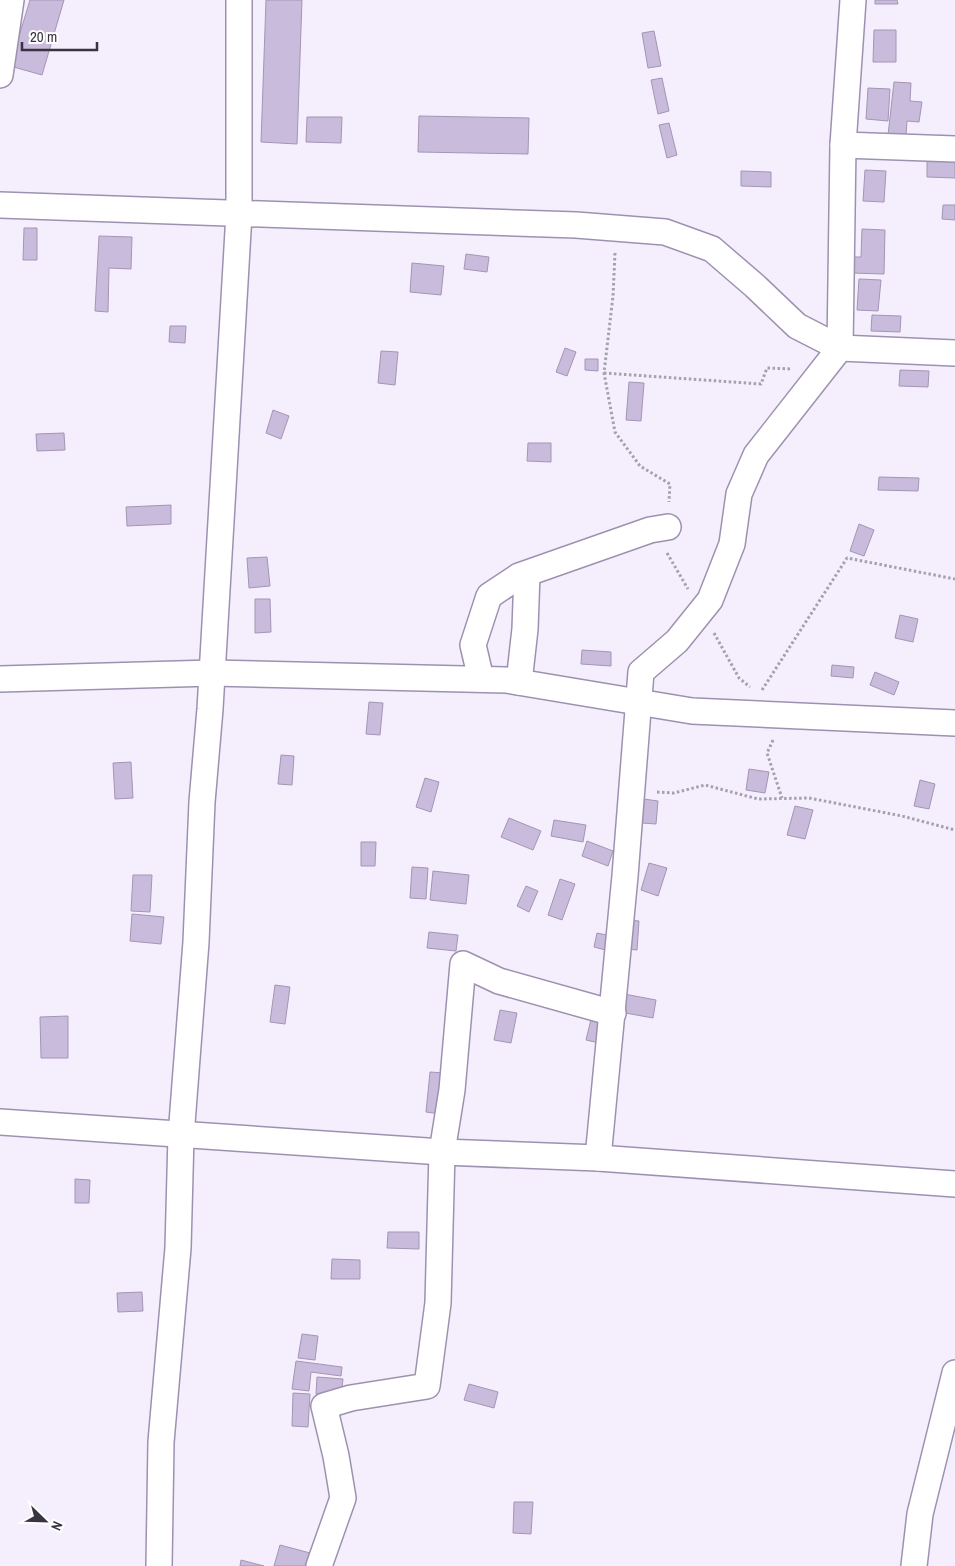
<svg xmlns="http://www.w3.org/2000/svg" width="955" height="1566" font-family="'Archivo Narrow',sans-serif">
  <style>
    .building { fill: #c8bbdb; stroke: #a396b5 }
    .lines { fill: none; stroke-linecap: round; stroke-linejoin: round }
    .minor-casing { stroke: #9e91b0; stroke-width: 28 }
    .path { stroke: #a5a0ad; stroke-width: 3; stroke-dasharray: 2.5 2.5; stroke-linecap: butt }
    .minor { stroke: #fff; stroke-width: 25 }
  </style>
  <rect width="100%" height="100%" fill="#f5effd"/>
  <!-- building -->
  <g class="building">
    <polygon points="30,0 64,0 42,75 10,66"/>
    <polygon points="266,0 302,0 297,144 261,142"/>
    <polygon points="875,0 897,0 898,4 875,4"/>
    <polygon points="874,30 896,30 896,62 873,62"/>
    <polygon points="654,31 661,66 648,68 642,33"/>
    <polygon points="662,78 669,111 658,114 651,80"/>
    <polygon points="894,82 911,83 910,101 922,102 919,122 907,121 906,136 888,135"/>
    <polygon points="868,88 890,89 888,121 866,119"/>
    <polygon points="419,116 529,118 528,154 418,152"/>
    <polygon points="307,117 342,117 341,143 306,142"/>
    <polygon points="669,123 677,155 667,158 659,125"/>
    <polygon points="927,159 955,160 955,178 927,177"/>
    <polygon points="865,170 886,171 884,202 863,201"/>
    <polygon points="741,171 771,172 771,187 741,186"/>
    <polygon points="943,205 955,205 955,220 942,219"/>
    <polygon points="24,228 37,228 37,260 23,260"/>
    <polygon points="862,229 885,230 884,274 852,273 853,257 861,257"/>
    <polygon points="99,236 132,237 131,269 109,268 108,312 95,311"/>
    <polygon points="466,254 489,257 487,272 464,269"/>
    <polygon points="412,263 444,266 441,295 410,292"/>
    <polygon points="859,279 881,280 878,311 857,310"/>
    <polygon points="872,315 901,316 900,332 871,331"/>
    <polygon points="170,326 186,326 185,343 169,342"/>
    <polygon points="565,348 576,352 567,376 556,372"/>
    <polygon points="381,351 398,352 395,385 378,383"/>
    <polygon points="585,359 598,359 598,371 585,370"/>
    <polygon points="900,370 929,371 928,387 899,386"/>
    <polygon points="629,382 644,383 641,421 626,420"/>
    <polygon points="273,410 289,416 281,439 266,433"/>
    <polygon points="64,433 65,450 37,451 36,434"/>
    <polygon points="528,443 551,443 551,462 527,461"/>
    <polygon points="879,477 919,478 918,491 878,490"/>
    <polygon points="171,505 171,524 127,526 126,507"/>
    <polygon points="859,524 874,530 864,556 850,551"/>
    <polygon points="267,557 270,586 249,588 247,558"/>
    <polygon points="255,599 270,599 271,632 255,633"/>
    <polygon points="900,615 918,619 913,642 895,638"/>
    <polygon points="582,650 611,652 611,666 581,664"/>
    <polygon points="832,665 854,667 853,678 831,676"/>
    <polygon points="875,672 899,682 894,695 870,685"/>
    <polygon points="369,702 383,703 380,735 366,734"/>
    <polygon points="281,755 294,756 292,785 278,784"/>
    <polygon points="131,762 133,798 115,799 113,763"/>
    <polygon points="749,769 769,772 765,793 746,790"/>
    <polygon points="425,778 439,782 431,812 416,807"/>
    <polygon points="920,780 935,784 929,809 914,806"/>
    <polygon points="644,799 658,801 656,824 642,823"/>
    <polygon points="795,806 813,810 805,839 787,835"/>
    <polygon points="509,818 541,831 533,850 501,837"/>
    <polygon points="554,820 586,825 583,842 551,836"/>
    <polygon points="587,841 613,851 608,866 582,856"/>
    <polygon points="361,842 376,842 375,866 361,866"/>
    <polygon points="649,863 667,868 658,896 641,890"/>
    <polygon points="412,867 428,868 426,899 410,898"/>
    <polygon points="433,871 469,875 466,904 430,900"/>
    <polygon points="133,875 152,875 150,912 131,911"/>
    <polygon points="560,879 575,884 562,920 548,915"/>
    <polygon points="526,886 538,891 529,912 517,906"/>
    <polygon points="132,914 164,917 161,944 130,941"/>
    <polygon points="629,920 639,921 637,950 626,949"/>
    <polygon points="429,932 458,935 456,951 427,948"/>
    <polygon points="597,933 616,937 613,952 594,947"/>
    <polygon points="275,985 290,987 285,1024 270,1022"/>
    <polygon points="624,994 656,1000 653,1018 620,1012"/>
    <polygon points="500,1010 517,1013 511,1043 494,1040"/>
    <polygon points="593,1011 606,1014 599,1043 586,1040"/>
    <polygon points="68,1016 68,1058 41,1058 40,1017"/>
    <polygon points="430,1072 444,1073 440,1114 426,1112"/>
    <polygon points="75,1179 90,1180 89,1203 75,1203"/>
    <polygon points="388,1232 419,1232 419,1249 387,1248"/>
    <polygon points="332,1259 360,1260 360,1279 331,1279"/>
    <polygon points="142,1292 143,1311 118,1312 117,1293"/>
    <polygon points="302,1334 318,1336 315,1360 298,1358"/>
    <polygon points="296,1361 342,1367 341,1376 311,1372 309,1391 292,1389"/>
    <polygon points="317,1377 343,1379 341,1396 316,1394"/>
    <polygon points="469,1384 498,1392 494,1408 464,1400"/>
    <polygon points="293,1393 310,1394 308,1427 292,1426"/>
    <polygon points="514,1502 533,1502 531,1534 513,1533"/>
    <polygon points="280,1545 314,1554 310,1566 274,1566"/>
    <polygon points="241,1560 264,1566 240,1566"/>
  </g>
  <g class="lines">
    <!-- minor casing -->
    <g class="minor-casing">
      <g id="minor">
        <polyline points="0,75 11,0"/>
        <polyline points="843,145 955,149"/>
        <polyline points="0,205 576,225 665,232 712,249 755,286 797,326 840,348 955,353"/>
        <polyline points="0,679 212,673 506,680 692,711 955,723"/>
        <polyline points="481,679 473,645 489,596 519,576 650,530 668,527"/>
        <polyline points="519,682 525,629 527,574"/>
        <polyline points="0,1122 442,1152 598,1158 955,1184"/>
        <polyline points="598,1158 625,876 641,672 677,641 710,600 732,544 739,494 756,455 840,348 843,145 853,0"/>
        <polyline points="159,1566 161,1442 178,1248 181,1136 196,942 202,802 210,709 239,214 239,0"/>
        <polyline points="319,1566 343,1498 336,1456 324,1406 351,1398 427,1386 438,1303 442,1152 452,1090 463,964 499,981 613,1013"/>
        <polyline points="914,1566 920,1514 955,1373"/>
      </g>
    </g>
    <!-- path -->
    <g class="path">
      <polyline points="615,253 613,296 604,373 615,432 640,466 670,484 669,502"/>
      <polyline points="604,373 761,384 767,368 792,369"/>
      <polyline points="667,553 688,589"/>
      <polyline points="714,633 739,678 750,687"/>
      <polyline points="762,690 847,558 955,579"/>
      <polyline points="773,740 767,753 782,798"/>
      <polyline points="657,792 674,793 705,785 758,799 809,798 902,816 955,830"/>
    </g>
    <!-- minor -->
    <use href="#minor" class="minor"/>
  </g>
  <!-- north arrow -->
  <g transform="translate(45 1521) rotate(113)" stroke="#ffffff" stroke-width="4" paint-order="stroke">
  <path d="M0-4L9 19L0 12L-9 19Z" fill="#383340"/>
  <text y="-8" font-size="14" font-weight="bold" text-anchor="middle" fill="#383340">N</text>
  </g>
  <!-- scale -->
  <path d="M22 42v8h75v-8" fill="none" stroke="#383340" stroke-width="2.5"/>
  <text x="30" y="42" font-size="15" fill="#383340" stroke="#ffffff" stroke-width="4" paint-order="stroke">20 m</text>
</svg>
